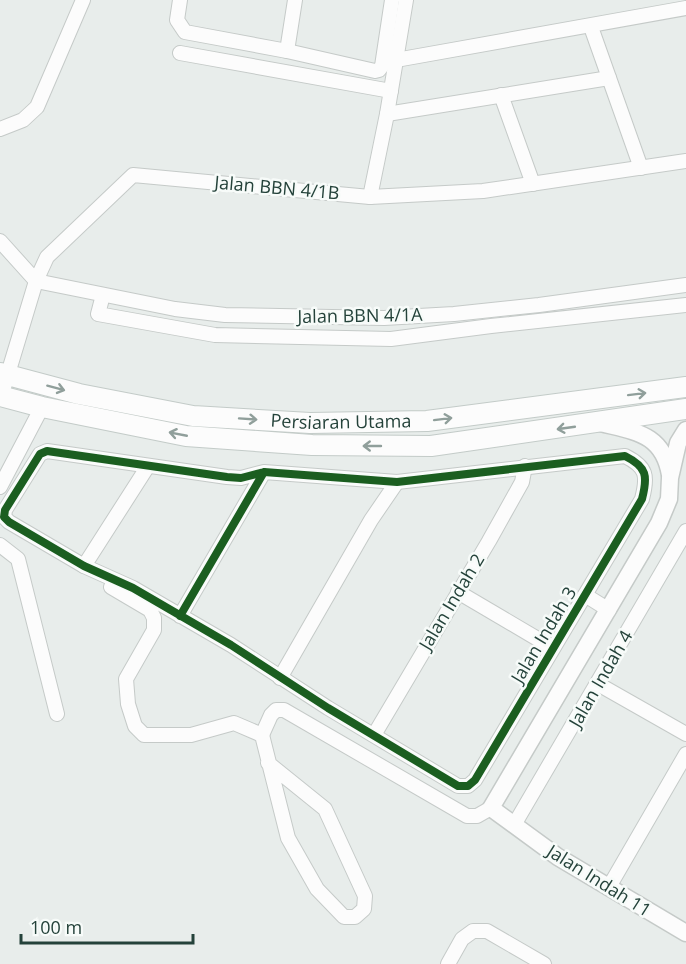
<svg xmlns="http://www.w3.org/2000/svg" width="686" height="964" font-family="'Open Sans',sans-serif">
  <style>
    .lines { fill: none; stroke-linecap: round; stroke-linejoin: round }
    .minor-casing { stroke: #c5cac8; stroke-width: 16 }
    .tertiary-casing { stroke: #c5cac8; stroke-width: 19 }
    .secondary-casing { stroke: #c3cbc8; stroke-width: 22 }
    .minor { stroke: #fcfcfc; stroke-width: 14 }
    .tertiary { stroke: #fcfcfc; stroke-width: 16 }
    .secondary { stroke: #fcfcfc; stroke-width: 20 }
    .cycleway-casing { stroke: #f7fbf9; stroke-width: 11 }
    .cycleway { stroke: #1b5e20; stroke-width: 8 }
    .oneway { stroke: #909f9b }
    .labels { text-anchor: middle; stroke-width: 5; stroke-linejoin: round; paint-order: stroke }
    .street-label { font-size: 18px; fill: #24423a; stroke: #f7fbf9 }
  </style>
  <rect width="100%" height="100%" fill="#e8edeb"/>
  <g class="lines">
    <!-- minor casing -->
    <g class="minor-casing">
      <g id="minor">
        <polyline points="180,0 177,20 185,32 287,51 375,71 379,70 382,66 392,0"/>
        <polyline points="591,27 641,168"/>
        <polyline points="287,51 295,0"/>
        <polyline points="180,53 391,91"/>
        <polyline points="396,60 686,8"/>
        <polyline points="501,95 533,184"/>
        <polyline points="387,114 609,78"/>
        <polyline points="0,129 23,120 37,107 83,0"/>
        <polyline points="370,197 387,114 406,0"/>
        <polyline points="0,241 36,281 175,309 225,315 384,318 454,314 539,305 686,285"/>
        <polyline points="103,295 98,314 215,335 391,339 491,326 686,305"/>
        <polyline points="1,397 36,281 47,257 133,175 370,197 483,191 686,161"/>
        <polyline points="0,487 42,407"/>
        <polyline points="0,545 18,559 57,714"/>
        <polyline points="84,566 148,466"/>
        <polyline points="111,587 150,610 154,618 154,630 126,679 128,704 135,726 144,735 191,735 234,723 262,735 288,838 317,889 344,917 355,917 364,909 365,896 325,809 268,763"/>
        <polyline points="458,592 553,648"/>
        <polyline points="585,595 609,610"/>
        <path d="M180,616L264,472L397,482L625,456C647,467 648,476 642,499L475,780L468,786H458L328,708L231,645L133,588L84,566L9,522L4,517L5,510L40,454L47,451L227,477L241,478L264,472"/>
        <polyline points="280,678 371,520 397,482"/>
        <polyline points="598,684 686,734"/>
        <polyline points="262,735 271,715 276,710 284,710 467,816 477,816 491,808"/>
        <polyline points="374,735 489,541 522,482 525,466"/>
        <polyline points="514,825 686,531"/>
        <polyline points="609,887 686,754"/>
        <polyline points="448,964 462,939 473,931 487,931 544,964"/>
      </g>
    </g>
    <!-- tertiary casing -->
    <g class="tertiary-casing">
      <g id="tertiary">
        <path d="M601,423C636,432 663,434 670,475"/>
        <polyline points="686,430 678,443 670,478 669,499 659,523 491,808 558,857 686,933"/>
      </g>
    </g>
    <!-- secondary casing -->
    <g class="secondary-casing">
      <g id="secondary">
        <path id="s1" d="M0,373L79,394L193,416L310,423L427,421L686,387"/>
        <polyline points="0,396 42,407 186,436 312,445 431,446 686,409"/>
      </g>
    </g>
    <!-- minor -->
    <use href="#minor" class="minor"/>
    <!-- tertiary -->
    <use href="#tertiary" class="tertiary"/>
    <!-- secondary -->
    <use href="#secondary" class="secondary"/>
    <!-- cycleway casing -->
    <g class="cycleway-casing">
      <path id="cycleway" d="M180,616L264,472L397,482L625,456C647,467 648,476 642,499L475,780L468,786H458L328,708L231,645L133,588L84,566L9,522L4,517L5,510L40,454L47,451L227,477L241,478L264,472"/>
    </g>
    <!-- cycleway -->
    <use href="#cycleway" class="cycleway"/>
  </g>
  <!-- one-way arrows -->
  <defs><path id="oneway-shaft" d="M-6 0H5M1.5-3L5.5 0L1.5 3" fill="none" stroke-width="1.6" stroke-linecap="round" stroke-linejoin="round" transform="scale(1.5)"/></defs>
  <g class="oneway">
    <use href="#oneway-shaft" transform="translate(56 388) rotate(15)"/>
    <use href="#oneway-shaft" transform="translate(637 394) rotate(-7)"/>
    <use href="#oneway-shaft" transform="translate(248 419) rotate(4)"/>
    <use href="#oneway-shaft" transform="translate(443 419) rotate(-7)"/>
    <use href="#oneway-shaft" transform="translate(566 428) rotate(172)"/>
    <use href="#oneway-shaft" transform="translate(178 434) rotate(-169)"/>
    <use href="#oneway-shaft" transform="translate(372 446) rotate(-180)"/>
  </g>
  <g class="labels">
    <!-- street labels -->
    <g class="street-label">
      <text transform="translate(277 188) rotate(5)" y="6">Jalan BBN 4/1B</text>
      <text transform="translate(360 316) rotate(-1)" y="6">Jalan BBN 4/1A</text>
      <text dy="6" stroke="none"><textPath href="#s1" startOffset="346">Persiaran Utama</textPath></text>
      <text transform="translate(452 602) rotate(-59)" y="6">Jalan Indah 2</text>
      <text transform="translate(544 635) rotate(-59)" y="6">Jalan Indah 3</text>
      <text transform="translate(601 679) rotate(-60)" y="6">Jalan Indah 4</text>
      <text transform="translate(599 881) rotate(32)" y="6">Jalan Indah 11</text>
    </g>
  </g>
  <!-- scale -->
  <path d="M21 934v9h172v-9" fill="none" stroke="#24423a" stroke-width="3"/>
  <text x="30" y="934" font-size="18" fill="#24423a" stroke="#f7fbf9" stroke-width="4.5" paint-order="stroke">100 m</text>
</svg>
